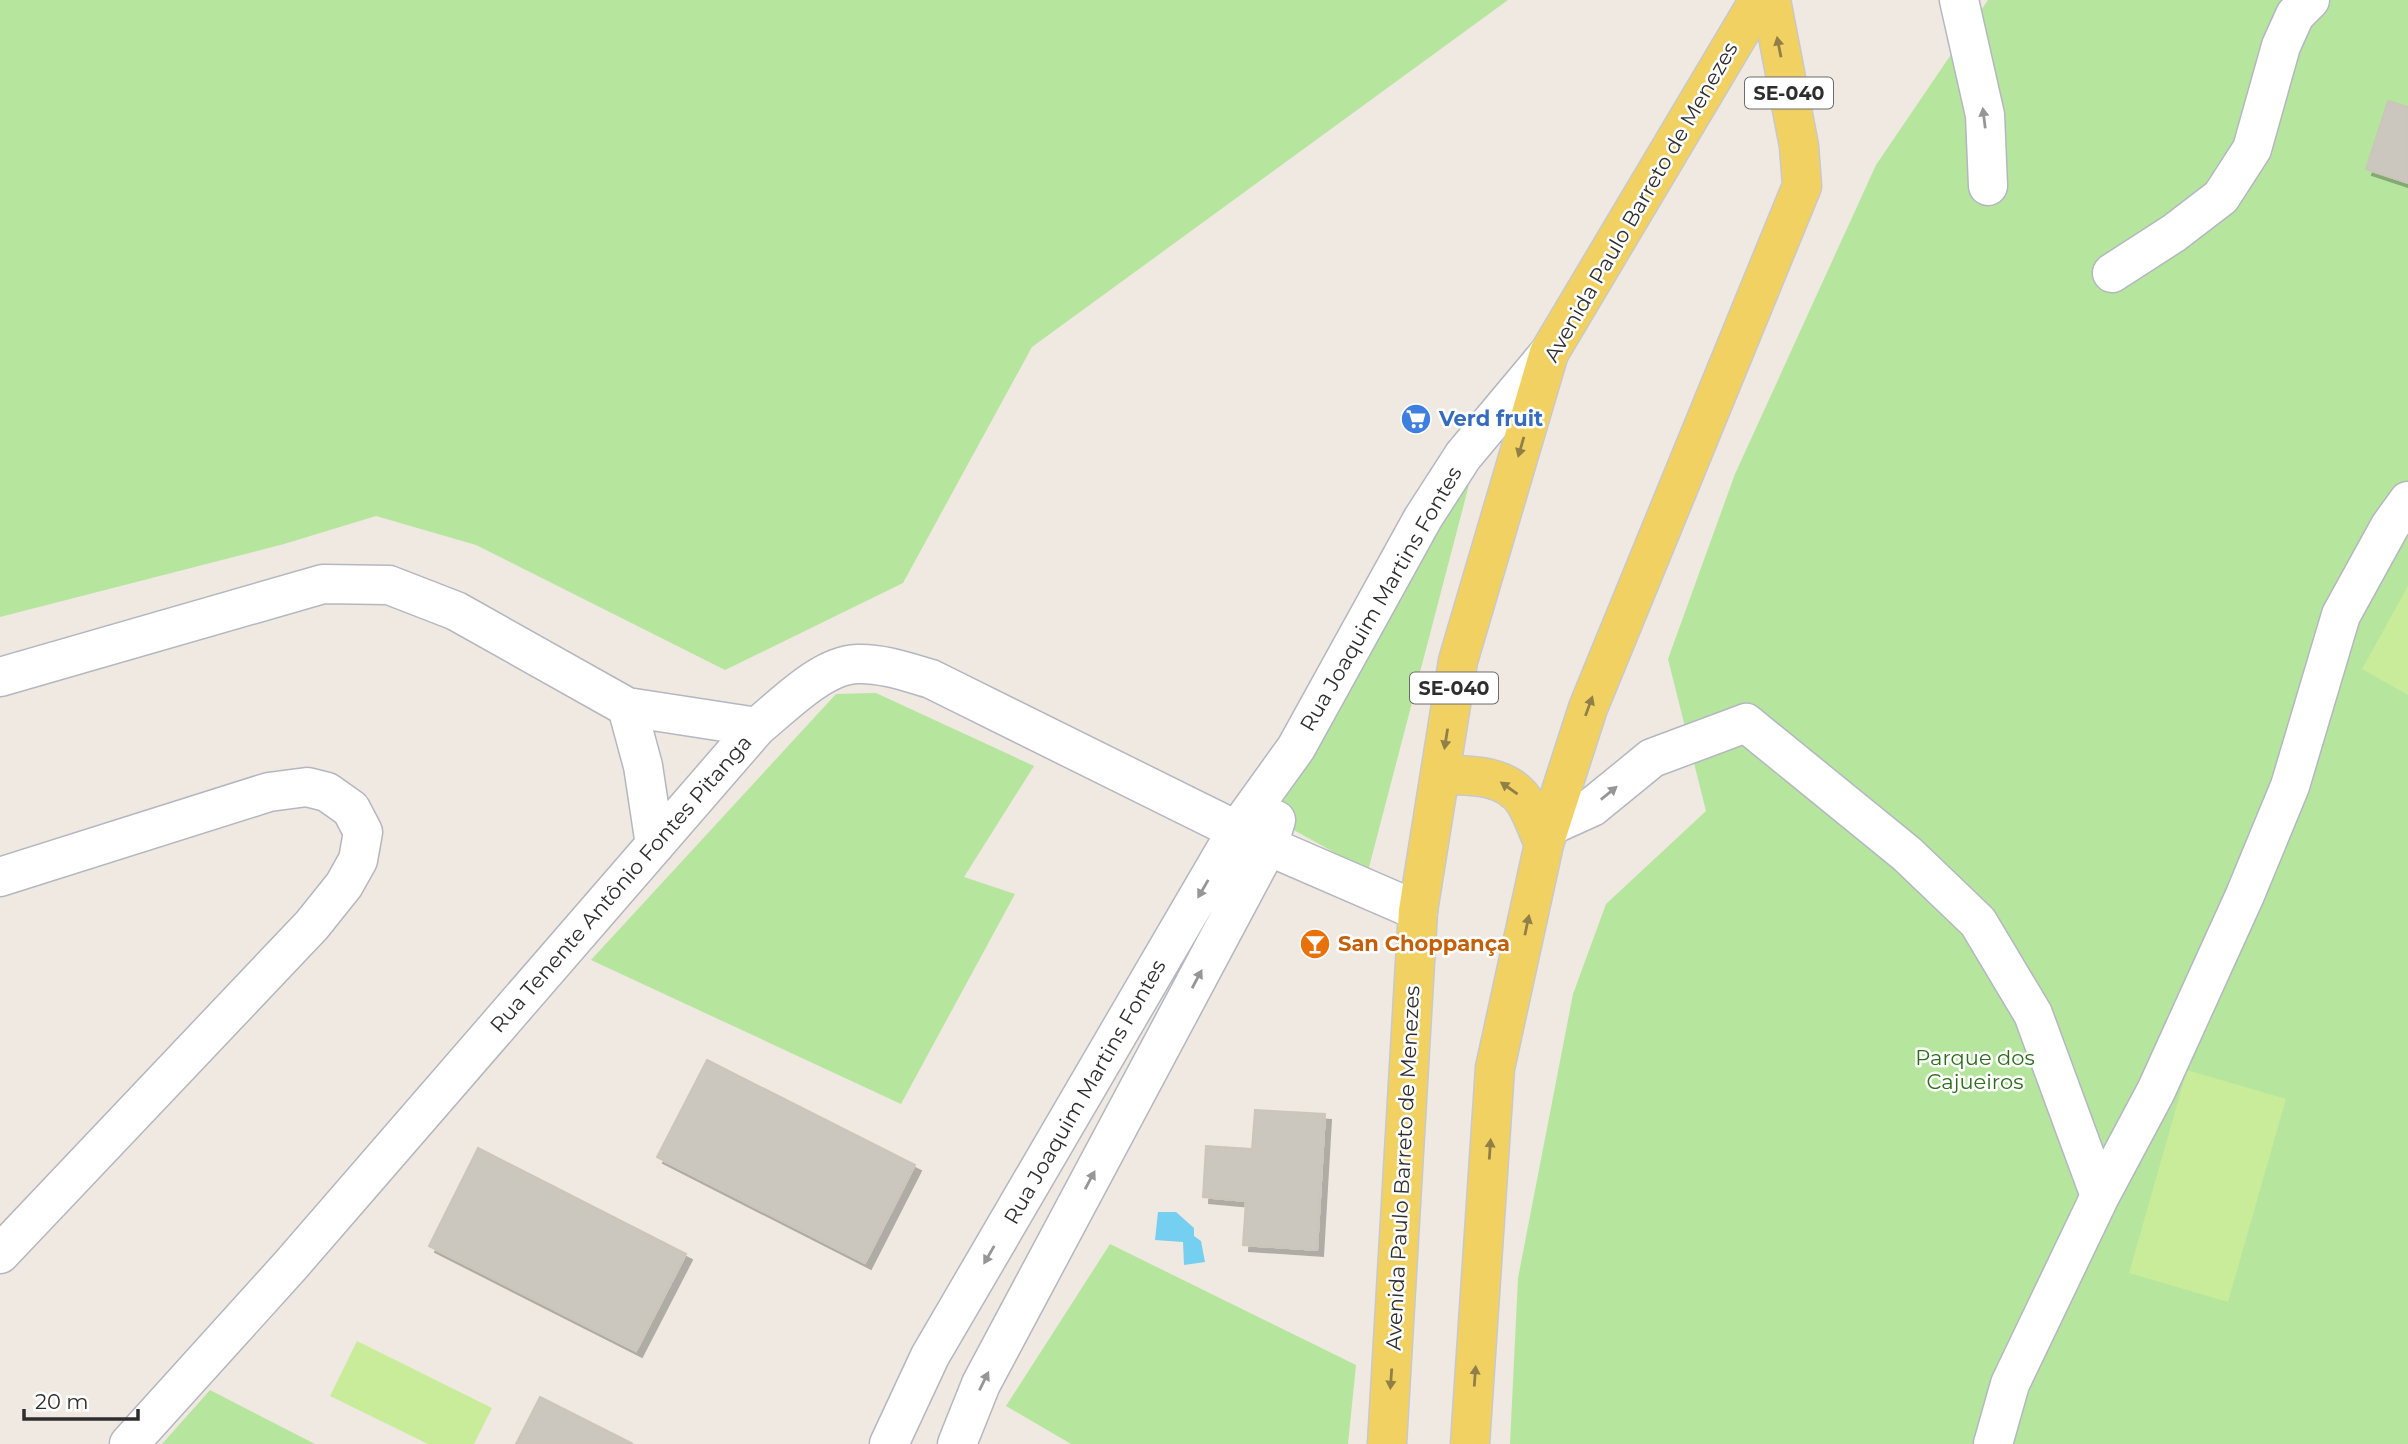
<svg xmlns="http://www.w3.org/2000/svg" width="2408" height="1444" font-family="Montserrat,sans-serif">
<style>
.green{fill:#b6e59e}
.pitch{fill:#c9ec9a}
.water{fill:#75cff0}
.building{fill:#cbc7bf;stroke:#cbc5ba;stroke-width:2;filter:url(#shadow)}
.lines{fill:none;stroke-linecap:round;stroke-linejoin:round}
.minor-casing{stroke:#b4b7c1;stroke-width:41}
.major-casing{stroke:#c9c9c9;stroke-width:41}
.minor{stroke:#fff;stroke-width:38}
.major{stroke:#f2d163;stroke-width:38}
.oneway{fill:#908048}
.oneway2{fill:#969696}
.labels{text-anchor:middle;stroke-width:5;stroke-linejoin:round;paint-order:stroke}
.shield{fill:#fff;stroke:#6d6d6d;stroke-width:2}
.shield-label{font-size:19px;font-weight:bold;fill:#2e2e2e}
.street-label{font-size:21px;fill:#2e2e2e;stroke:#fff}
.shop-label{font-size:21px;font-weight:bold;fill:#366cbe;stroke:#fff;text-anchor:start}
.food-label{font-size:21px;font-weight:bold;fill:#c56008;stroke:#fff;text-anchor:start}
.park-label{font-size:21px;fill:#2c6e1b;stroke:#fff}
</style>
<defs>
<filter id="shadow"><feDropShadow dx="6" dy="6" stdDeviation="0" flood-color="#0004"/></filter>
</defs>
<rect width="100%" height="100%" fill="#efe9e1"/>
<path class="green" d="M0,0H1508L1032,347L903,583L725,670L476,545L376,516L284,544L0,617Z
M1988,0H2408V1444H1510L1518,1278L1573,994L1606,904L1706,811L1668,659L1735,474L1876,165Z
M1476,458L1368,871L1270,817Z
M876,693L1034,766L964,877L1015,894L901,1104L591,960L836,694Z
M1110,1244L1356,1365L1348,1444H1071L1006,1406Z
M210,1390L315,1444H162Z"/>
<path class="pitch" d="M2408,586V695L2362,669Z
M2187,1070L2286,1099L2228,1302L2129,1273Z
M357,1341L492,1408L474,1444H428L330,1396Z"/>
<path class="water" d="M1158,1212H1176L1194,1228V1236L1201,1241L1205,1262L1184,1265L1183,1242L1155,1240Z"/>
<path class="building" d="M2388,101L2408,107V183L2366,169Z
M707,1060L915,1165L865,1263L657,1157Z
M1255,1110L1325,1114L1317,1250L1243,1245L1246,1201L1203,1197L1206,1146L1252,1149Z
M478,1148L686,1254L636,1351L429,1246Z
M540,1397L633,1444H516Z"/>
<g class="lines">
<g class="minor-casing">
<path id="minor" d="M1959,0L1985,115L1988,186
M2112,273L2174,233L2221,197L2252,149L2281,46L2295,15L2310,0
M0,677L323,584L389,585L456,611L627,707L757,727
M627,707L643,766L655,845
M1550,826L1592,807L1652,758L1746,723L1907,854L1978,922L2033,1014L2100,1196
M0,877L269,792L307,787L327,792L351,809L363,832L358,860L344,885L312,925L0,1254
M129,1444L290,1266L757,727C783,706 822,665 857,664C882,663 907,672 931,679L1268,846L1418,911
M889,1444L930,1356L1237,830L1296,748L1423,518L1463,456L1549,353
M957,1444L981,1384L1268,846L1276,820
M1993,1444L2010,1384L2100,1196L2156,1091L2245,895L2290,786L2341,615L2390,526L2408,501"/>
</g>
<g class="major-casing">
<path id="major" d="M1441,775C1470,775 1509,774 1526,804C1533,816 1538,831 1544,844
M1387,1444L1418,911L1458,661L1549,353L1759,0
M1470,1444L1495,1068L1544,844L1588,708L1802,186L1799,146L1771,0"/>
</g>
<use href="#minor" class="minor"/>
<use href="#major" class="major"/>
</g>
<defs><path id="oneway-solid" d="M-6-.8H1V-3.2L6.5 0L1 3.2V.8H-6Z" transform="scale(1.75)"/></defs>
<g class="oneway">
<use href="#oneway-solid" transform="translate(1779 47) rotate(-101)"/>
<use href="#oneway-solid" transform="translate(1521 447) rotate(106)"/>
<use href="#oneway-solid" transform="translate(1589 706) rotate(-70)"/>
<use href="#oneway-solid" transform="translate(1446 739) rotate(99)"/>
<use href="#oneway-solid" transform="translate(1509 788) rotate(-145)"/>
<use href="#oneway-solid" transform="translate(1527 925) rotate(-78)"/>
<use href="#oneway-solid" transform="translate(1490 1149) rotate(-86)"/>
<use href="#oneway-solid" transform="translate(1475 1376) rotate(-86)"/>
<use href="#oneway-solid" transform="translate(1391 1379) rotate(94)"/>
</g>
<g class="oneway2">
<use href="#oneway-solid" transform="translate(1984 118) rotate(-97)"/>
<use href="#oneway-solid" transform="translate(1609 793) rotate(-39)"/>
<use href="#oneway-solid" transform="translate(1203 889) rotate(120)"/>
<use href="#oneway-solid" transform="translate(1197 979) rotate(-62)"/>
<use href="#oneway-solid" transform="translate(1090 1180) rotate(-62)"/>
<use href="#oneway-solid" transform="translate(989 1255) rotate(120)"/>
<use href="#oneway-solid" transform="translate(984 1381) rotate(-64)"/>
</g>
<defs>
<g id="supermarket-disc" transform="scale(1.575)"><circle r="9.5" fill="#3f7fe0" stroke="#fff"/><path d="M-6-5.5h2.5l.6 2H6L4.5 2H-2.5L-4.4-4H-6ZM-1.5 3.2a1.3 1.3 0 1 0 .1 0ZM3 3.2a1.3 1.3 0 1 0 .1 0Z" fill="#fff"/></g>
<g id="bar-disc" transform="scale(1.575)"><circle r="9.5" fill="#e8710a" stroke="#fff"/><path d="M-6-5H6L.8 .8V4.5H3.5V6h-7V4.5H-.8V.8Z" fill="#fff"/></g>
</defs>
<g fill-rule="evenodd">
<use href="#supermarket-disc" x="1416" y="419"/>
<use href="#bar-disc" x="1315" y="944"/>
</g>
<g class="labels">
<g class="shield">
<rect x="1745" y="77.5" width="88" height="31" rx="5"/>
<rect x="1410" y="672.5" width="88" height="31" rx="5"/>
</g>
<g class="shield-label">
<text x="1789" y="100">SE-040</text>
<text x="1454" y="695">SE-040</text>
</g>
<g class="street-label">
<text transform="translate(1641 202) rotate(-60)" y="7">Avenida Paulo Barreto de Menezes</text>
<text transform="translate(1381 599) rotate(-60)" y="7">Rua Joaquim Martins Fontes</text>
<text transform="translate(621 884) rotate(-49)" y="7">Rua Tenente Antônio Fontes Pitanga</text>
<text transform="translate(1085 1092) rotate(-60)" y="7">Rua Joaquim Martins Fontes</text>
<text transform="translate(1403 1168) rotate(-87)" y="7">Avenida Paulo Barreto de Menezes</text>
</g>
<g class="shop-label">
<text x="1439" y="426">Verd fruit</text>
</g>
<g class="food-label">
<text x="1338" y="951">San Choppança</text>
</g>
<g class="park-label">
<text x="1975" y="1065">Parque dos<tspan x="1975" dy="24">Cajueiros</tspan></text>
</g>
</g>
<path d="M24 1409v10h114v-10" fill="none" stroke="#2e2e2e" stroke-width="3.5"/>
<text x="35" y="1409" font-size="21" fill="#2e2e2e" stroke="#ffffff" stroke-width="5" paint-order="stroke">20 m</text>
</svg>
